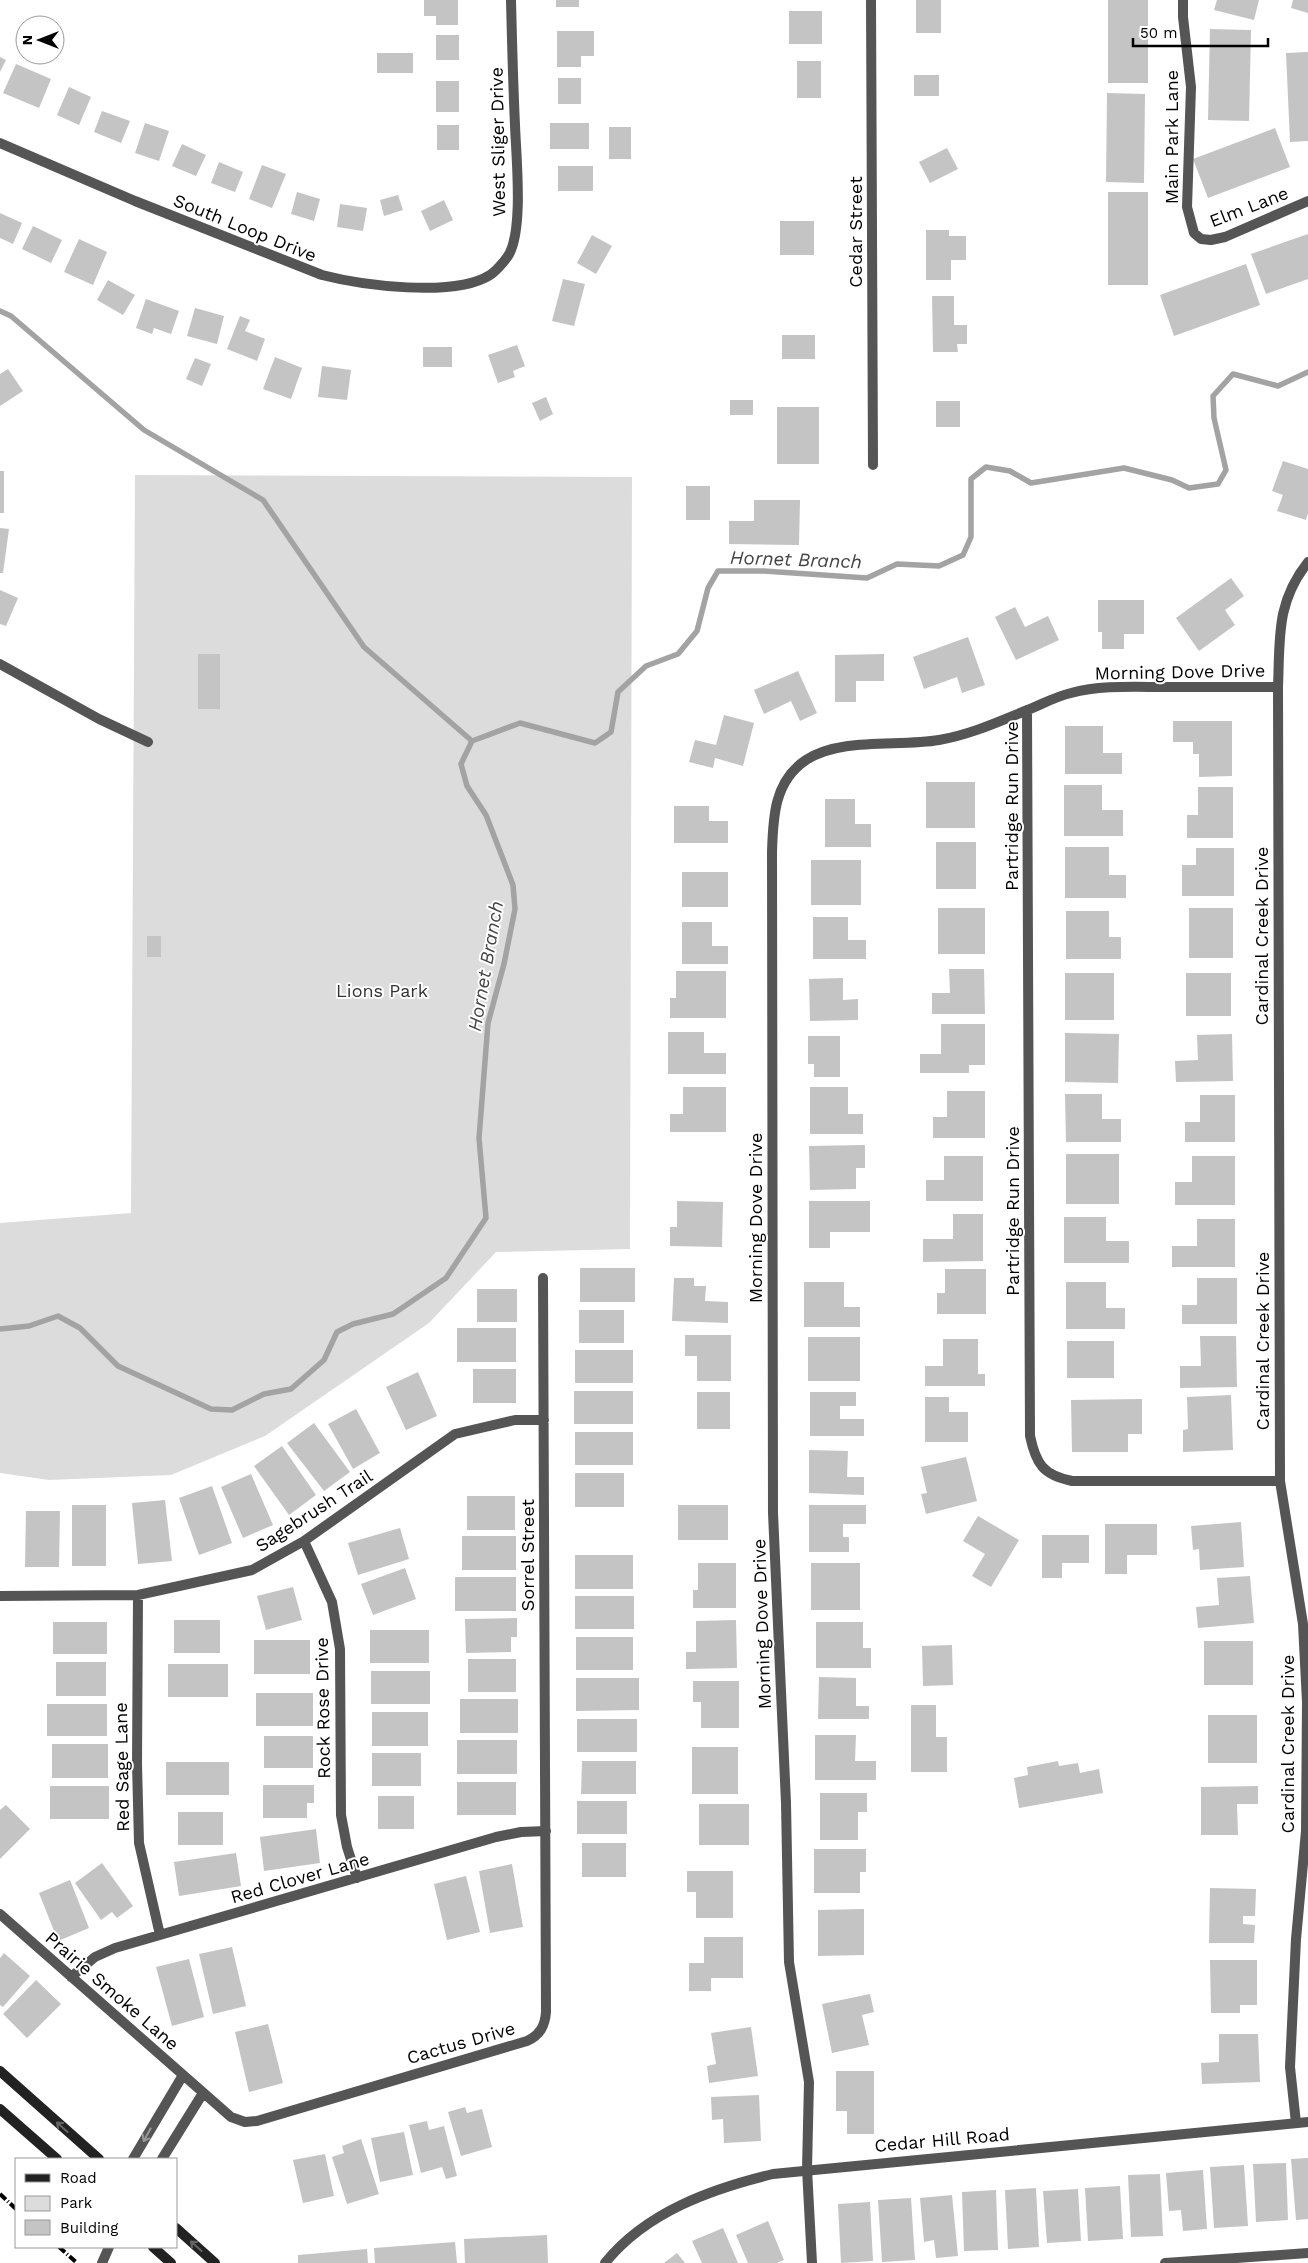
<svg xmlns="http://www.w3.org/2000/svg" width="1308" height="2263" font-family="'Work Sans',sans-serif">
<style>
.green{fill:#dcdcdc}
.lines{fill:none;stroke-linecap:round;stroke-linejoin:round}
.stream{stroke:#a3a3a3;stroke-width:5.5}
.building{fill:#c4c4c4}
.minor{stroke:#555;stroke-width:10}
.tertiary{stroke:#555;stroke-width:10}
.secondary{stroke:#222;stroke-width:10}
.rail{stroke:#000;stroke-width:4;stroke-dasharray:8 2.5 1 2.5;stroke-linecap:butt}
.oneway{stroke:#646464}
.oneway2{stroke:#999}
.labels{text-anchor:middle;stroke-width:4;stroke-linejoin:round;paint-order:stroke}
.street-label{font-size:18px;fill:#000;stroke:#fff}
.park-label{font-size:18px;fill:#333;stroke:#fff}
.water-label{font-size:19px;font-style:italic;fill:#444;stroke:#fff}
</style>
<rect width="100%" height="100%" fill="#fff"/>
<path class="green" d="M135,475L632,477L630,1249L496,1252L429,1323L265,1436L171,1475L49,1480L0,1473V1223L131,1213Z"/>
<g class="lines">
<path class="stream" d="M0,311L11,316L144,430L263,500L364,647L472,741
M0,1329L29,1326L58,1316L80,1328L118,1366L211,1409L232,1410L264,1394L291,1389L324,1360L337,1332L353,1324L393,1314L446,1278L486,1218L479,1138L488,1023L504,964L515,909L513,885L486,815L467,786L461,764L472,741L520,723L595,743L611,732L618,692L646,666L678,654L697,631L708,588L718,571H764L867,578L897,564L939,566L963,555L971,537V479L986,467L1010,471L1031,483L1124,468L1172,480L1189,488L1218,484L1226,470L1214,418L1213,396L1233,374L1278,386L1308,372"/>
</g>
<path class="building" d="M424,0H458V25H436V16H424Z
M556,0H579V7H556Z
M916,0H941V33H916Z
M1108,0H1148V83H1108Z
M1217,0H1259L1254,20L1214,10Z
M1293,0H1308V13L1291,8Z
M789,11H822V44H789Z
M1210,29L1251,30L1249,121L1208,120Z
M557,31H594V56H581V67H557Z
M436,35H459V60H436Z
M1308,52V141L1290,142L1286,53Z
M377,53H413V73H377Z
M0,57L6,60L0,72Z
M797,61H821V98H797Z
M16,64L51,79L39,108L3,93Z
M914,75H939V96H914Z
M558,78H581V104H558Z
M436,81H459V112H436Z
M69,87L91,97L79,125L57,115Z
M1107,93L1145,94L1144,183L1106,182Z
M102,111L130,121L121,143L94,132Z
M145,123L169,131L159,161L135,153Z
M550,123H589V149H550Z
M437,125H459V150H437Z
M609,127H631V159H609Z
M1275,128L1290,167L1208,198L1193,159Z
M182,144L206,155L196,176L172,166Z
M947,148L958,169L930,183L919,162Z
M219,162L243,172L235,192L211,183Z
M262,165L286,174L272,208L249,199Z
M558,166H593V191H558Z
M297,192L320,199L314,221L291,214Z
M1108,192H1148V285H1108Z
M398,195L403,210L384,216L380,200Z
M444,200L453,220L430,231L421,211Z
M340,204L367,208L363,231L337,227Z
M0,213L22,223L13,244L0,238Z
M780,221H814V255H780Z
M33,226L62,240L51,263L22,249Z
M926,230H949V236H966V260H951V280H926Z
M1308,234V279L1266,294L1251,254Z
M592,235L612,246L596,274L577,263Z
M79,239L107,252L93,285L64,272Z
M1246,264L1260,305L1174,336L1160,295Z
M563,279L585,284L574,326L552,321Z
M108,280L135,295L123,315L97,300Z
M932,296H954V325H967V344H957L958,352H933Z
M146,299L179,311L171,334L154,328L152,334L136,328Z
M195,308L224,316L217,344L187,336Z
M240,316L250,320L245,331L265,339L257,361L227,349Z
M782,335H815V359H782Z
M517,345L525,366L513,371L515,377L498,383L488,355Z
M423,347H452V367H423Z
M275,357L302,368L291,399L263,389Z
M195,358L211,364L202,386L186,379Z
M322,366L351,370L347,400L318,397Z
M8,369L23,391L0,406V374Z
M546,397L553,414L540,421L532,403Z
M730,400H753V415H730Z
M936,401H960V427H936Z
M777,407H819V464H777Z
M1283,461L1308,469V513L1306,520L1277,511L1283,495L1272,491Z
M0,471H4V513H0Z
M686,486H710V520H686Z
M754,500H800L799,545L729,544V521H754Z
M0,528L9,529L3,573H0Z
M1231,578L1244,596L1225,610L1235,625L1199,651L1176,618Z
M0,590L18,598L6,626L0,624Z
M1098,600H1144V634H1124V649H1102V632H1098Z
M1015,607L1025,627L1048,616L1059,640L1016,660L995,617Z
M968,637L985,685L962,693L957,677L924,689L913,657Z
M198,654H220V709H198Z
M884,654V681H856V702H835V655Z
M798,671L817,713L800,721L791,701L764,714L754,690Z
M724,715L754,723L743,766L715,758L713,768L689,762L695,740L716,745Z
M1173,721H1232V776L1199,777V754H1193V742H1173Z
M1065,726H1103V753H1122V774H1065Z
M926,782H975V828H926Z
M1064,785H1102V810H1123V836H1064Z
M1198,787H1233V838H1187V815H1198Z
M825,799H855V824H871V847H825Z
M674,806H709V821H728V843H674Z
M936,842H976V889H936Z
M1065,847H1109V875H1126V898H1065Z
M1196,848H1234V896H1182V865H1196Z
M811,860H861V905H811Z
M682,872H728V907H682Z
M938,908H985V954H938Z
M1189,908H1233V958H1189Z
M1066,911H1109V937H1121V959H1066Z
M813,917H848V940H866V959H813Z
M682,922H712V946H728V964H682Z
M147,936H161V957H147Z
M949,969H984L985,1014H932V993H950Z
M676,971H726V1018H670V998H676Z
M1065,973H1114V1020H1065Z
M1186,973H1231V1016H1186Z
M843,978V1000L858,999V1020L810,1021L809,979Z
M941,1024H985V1065H969V1073H920V1054H941Z
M668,1032H704V1053H726V1074H668Z
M1065,1033L1119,1034L1118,1083L1065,1082Z
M1232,1034L1233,1081L1176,1082L1175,1061L1198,1060L1197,1035Z
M808,1036H840V1077H814V1064H808Z
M683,1087H726V1132H670V1114H683Z
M810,1087H848V1114H863V1134H810Z
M947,1091H985V1138H933V1117H947Z
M1065,1094H1102V1119H1121V1142H1066Z
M1200,1095H1235V1142H1185V1122H1200Z
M865,1145V1168H856V1189L810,1190L809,1146Z
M1066,1154H1119V1204H1066Z
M944,1156H983V1201H926V1180H944Z
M1192,1156H1235V1205H1175V1182H1192Z
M677,1201L723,1202L722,1247L670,1246V1227H677Z
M809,1201H870V1232H830V1248H809Z
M953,1214H983V1261L923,1262V1239H953Z
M1064,1217H1106V1241H1129V1263H1064Z
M1197,1219H1235V1267H1172V1246H1197Z
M580,1268H635V1302H580Z
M945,1269H986V1314H937V1293H945Z
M674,1278H694V1286H706L705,1301L728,1302V1323L672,1321Z
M1197,1278H1237V1324H1182V1305H1197Z
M804,1282H844V1307H860V1327H804Z
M1066,1282H1106V1308H1125V1329H1066Z
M477,1289H517V1322H477Z
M579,1310H624V1343H579Z
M457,1328H516V1362H457Z
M685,1335H731V1381H697V1356H685Z
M1200,1336H1236L1237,1387L1180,1388V1366H1201Z
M808,1337H860V1381H808Z
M943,1339H978V1374H985V1386H925V1366H943Z
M1067,1341H1114V1378H1067Z
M575,1350H633V1383H575Z
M473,1369H516V1403H473Z
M418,1372L437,1416L406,1430L386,1387Z
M574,1391H633V1424H574Z
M697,1392H730V1429H697Z
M810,1392H856V1406H840V1419H864V1436H810Z
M1231,1395L1233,1450L1183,1452V1430L1188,1429L1187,1397Z
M925,1397H949V1412H968V1442H925Z
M1142,1399V1434H1128V1452H1072L1071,1400Z
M356,1409L380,1453L353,1469L328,1424Z
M314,1423L350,1472L324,1491L287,1443Z
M575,1432H633V1465H575Z
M282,1446L316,1495L289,1515L254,1466Z
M809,1450L848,1451L847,1477H864V1495L809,1493Z
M966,1457L977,1501L926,1514L921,1494L927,1493L921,1467Z
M575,1473H624V1507H575Z
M251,1474L273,1525L243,1538L221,1487Z
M212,1486L232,1543L199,1555L179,1498Z
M467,1496H515V1530H467Z
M165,1500L172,1561L138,1564L132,1503Z
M72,1505H106V1566H72Z
M678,1505H728V1540H678Z
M809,1505H866V1524H843V1537H849V1552H809Z
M26,1511H60L59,1567H25Z
M978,1516L1019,1540L991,1587L972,1576L985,1554L963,1541Z
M1241,1522L1244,1567L1200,1570L1199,1549L1193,1550L1191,1526Z
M1105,1524H1157V1555H1127V1574H1105Z
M400,1528L409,1559L358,1575L348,1543Z
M1042,1535H1089V1563H1062V1578H1042Z
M462,1536H516V1570H462Z
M575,1555H633V1589H575Z
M698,1563H736V1608H693V1590H698Z
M811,1563H860V1610H811Z
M405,1568L416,1599L373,1615L361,1584Z
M1250,1576L1254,1623L1198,1628L1196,1607L1219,1605L1217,1578Z
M455,1577H516V1611H455Z
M293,1587L302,1620L266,1630L257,1596Z
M575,1596H634V1629H575Z
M517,1618V1637H511V1652L466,1653L465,1619Z
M174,1620H220V1653H174Z
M736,1620L737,1668L686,1669V1652H696V1621Z
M53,1622H107V1654H53Z
M816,1622H863V1648H871V1668H816Z
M370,1630H429V1663H370Z
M576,1637H633V1670H576Z
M254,1640H310V1674H254Z
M1204,1641H1253V1685H1204Z
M952,1645L953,1685L923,1686L922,1646Z
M468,1659H516V1692H468Z
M56,1662H106V1696H56Z
M168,1664H228V1697H168Z
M371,1671H430V1704H371Z
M819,1677L856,1678V1706H869V1719H818Z
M576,1678H639V1710L576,1711Z
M693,1681H739V1728H701V1702H693Z
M256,1693H313V1726H256Z
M460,1699H518V1733H460Z
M47,1704H107V1736H47Z
M911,1705H936V1737H947V1772H911Z
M372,1712H428V1746H372Z
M1208,1715H1257V1763H1208Z
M577,1719H637V1752H577Z
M815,1735H856L855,1761H876V1780H815Z
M264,1736H313V1768H264Z
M457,1740H517V1774H457Z
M52,1744H108V1778H52Z
M692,1747H738V1794H692Z
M372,1753H421V1786H372Z
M582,1761H636V1794H581Z
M1058,1761L1059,1766L1078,1763L1080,1773L1099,1769L1103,1793L1019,1808L1014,1778L1028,1775L1027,1767Z
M166,1762H229V1795H166Z
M457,1782H516V1815H457Z
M263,1785H314V1803H307V1818H263Z
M50,1786H109V1819H50Z
M1258,1786V1804H1237L1238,1835H1201V1787Z
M820,1793H867V1812H858V1840H820Z
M378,1796H414V1829H378Z
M577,1801H627V1834H577Z
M699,1804H749V1845H699Z
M6,1805L30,1829L0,1859V1810Z
M178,1812H223V1845H178Z
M316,1829L320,1863L264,1871L260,1837Z
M582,1843H626V1877H582Z
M814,1849H866V1872H860V1893H814Z
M236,1853L241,1886L179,1896L174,1862Z
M102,1863L133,1906L117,1918L112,1912L101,1920L75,1883Z
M512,1864L523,1927L490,1933L479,1871Z
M687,1871H733V1918H696V1892H687Z
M466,1876L480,1932L447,1940L434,1884Z
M70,1880L89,1928L58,1941L39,1893Z
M1210,1888L1256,1889L1255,1916H1243V1924L1255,1925L1254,1943H1209Z
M864,1909V1955L818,1956V1910Z
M704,1937H743V1978H711V1991H689V1963H704Z
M232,1947L246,2006L213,2014L199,1954Z
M4,1953L30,1976L3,2007L0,2005V1958Z
M189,1959L204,2017L172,2026L156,1967Z
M1210,1960H1257V2005H1240V2013H1211Z
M36,1980L61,2004L27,2038L3,2014Z
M870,1994L874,2012L862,2015L869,2045L832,2053L822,2004Z
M268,2024L283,2083L249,2092L235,2032Z
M751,2027L758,2076L709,2083L707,2066L716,2064L711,2033Z
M1219,2034H1258L1260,2082L1202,2084L1201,2063L1219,2062Z
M836,2071H874V2134H847V2111H836Z
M759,2095L761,2141L724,2143L723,2119L712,2120L711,2097Z
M465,2107L467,2113L482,2109L492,2147L461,2156L448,2112Z
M427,2121L429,2130L444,2126L457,2176L446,2179L442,2167L421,2173L409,2125Z
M404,2132L413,2175L380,2182L371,2138Z
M361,2139L379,2194L347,2204L332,2157L344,2153L342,2146Z
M325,2154L334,2196L303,2203L293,2160Z
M1308,2158V2219L1296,2220L1291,2159Z
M1286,2163L1288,2220L1256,2222L1253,2164Z
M1244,2165L1248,2226L1214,2228L1210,2167Z
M1203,2170L1207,2229L1183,2231L1181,2210L1169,2211L1166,2173Z
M1160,2174L1163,2236L1131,2237L1128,2175Z
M1120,2186L1123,2239L1088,2241L1085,2188Z
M1036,2188L1039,2247L1008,2249L1005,2190Z
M1078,2189L1081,2241L1047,2243L1043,2191Z
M996,2190L998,2250L964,2251L962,2192Z
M952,2195L958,2256L936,2258L934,2240L924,2242L920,2198Z
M911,2198L915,2260L882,2262L878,2200Z
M870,2202L873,2261L841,2263L838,2204Z
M768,2221L784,2260L777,2263H748L736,2235Z
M723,2228L738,2263H702L692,2241Z
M547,2235L548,2263H465L464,2239Z
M455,2242L457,2263H375L374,2248Z
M367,2249L368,2263H298V2255Z
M677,2253L685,2263H664Z"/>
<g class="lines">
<path class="minor" d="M871,0L873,465
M1183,0V17L1191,87L1187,207L1194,233L1201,239L1211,240L1225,237L1308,201
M0,143L135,201L322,275C361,285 454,298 490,275C495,272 504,262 508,256C524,231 516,156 515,125C513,83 512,42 511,0
M0,664L99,719L148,742
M1027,710L1030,1436C1036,1464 1043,1475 1072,1481H1280
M304,1541L332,1602L340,1649L341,1815L347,1847L357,1878
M138,1595L137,1764L139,1843L160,1935
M0,1596L138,1595L252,1570L304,1541L455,1434L515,1420H544
M0,1914L231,2117L245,2122L257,2121L527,2041C540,2035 545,2026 546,2012L543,1278
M71,1977L95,1957L115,1948L496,1837L521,1832L546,1831
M1296,2123L1290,2067L1296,1939L1306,1831L1307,1702L1303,1624L1280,1481L1278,687C1280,638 1276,602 1308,562
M133,2159L183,2075
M162,2159L203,2093
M812,2263L807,2169L809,2082L789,1962L786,1803L773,1513L772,852C773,818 774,781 806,760C841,737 898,747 939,740C969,735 998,722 1025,711C1041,705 1054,697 1071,693C1101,685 1133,687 1165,687C1203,687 1241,687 1278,687
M1165,2263L1308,2253"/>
<path class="tertiary" d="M102,2263L109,2247
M605,2263C646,2212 711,2189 773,2174L1308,2122"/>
<path class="secondary" d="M0,2071L99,2159
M0,2109L57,2159
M176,2228L215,2263
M153,2247L171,2263"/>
<path class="rail" d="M0,2194L16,2209
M59,2247L77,2263"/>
</g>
<defs><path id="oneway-shaft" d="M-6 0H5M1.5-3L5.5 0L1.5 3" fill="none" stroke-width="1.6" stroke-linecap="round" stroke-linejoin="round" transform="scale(1.25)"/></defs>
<g class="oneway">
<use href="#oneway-shaft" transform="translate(62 2127) rotate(-138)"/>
<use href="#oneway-shaft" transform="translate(196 2246) rotate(-138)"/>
</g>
<use class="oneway2" href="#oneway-shaft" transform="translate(147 2135) rotate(119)"/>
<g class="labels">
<g class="street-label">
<text transform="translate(1172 137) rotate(-90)" y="6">Main Park Lane</text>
<text transform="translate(498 142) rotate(-91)" y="6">West Sliger Drive</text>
<text transform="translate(1249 207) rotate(-21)" y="6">Elm Lane</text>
<text transform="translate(245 228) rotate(22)" y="6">South Loop Drive</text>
<text transform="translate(856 232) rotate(-90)" y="6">Cedar Street</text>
<text transform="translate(1180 672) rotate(-1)" y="6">Morning Dove Drive</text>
<text transform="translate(1012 806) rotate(-90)" y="6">Partridge Run Drive</text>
<text transform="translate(1262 936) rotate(-90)" y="6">Cardinal Creek Drive</text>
<text transform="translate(1013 1211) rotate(-90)" y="6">Partridge Run Drive</text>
<text transform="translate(756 1218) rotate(-90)" y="6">Morning Dove Drive</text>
<text transform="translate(1263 1341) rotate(-90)" y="6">Cardinal Creek Drive</text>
<text transform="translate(314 1511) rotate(-33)" y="6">Sagebrush Trail</text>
<text transform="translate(528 1555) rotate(-90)" y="6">Sorrel Street</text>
<text transform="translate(762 1624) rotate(-92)" y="6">Morning Dove Drive</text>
<text transform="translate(323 1708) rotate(-91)" y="6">Rock Rose Drive</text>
<text transform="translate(1288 1744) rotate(-90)" y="6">Cardinal Creek Drive</text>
<text transform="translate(122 1767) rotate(-91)" y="6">Red Sage Lane</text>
<text transform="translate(300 1878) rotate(-16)" y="6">Red Clover Lane</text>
<text transform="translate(112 1991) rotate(41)" y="6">Prairie Smoke Lane</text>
<text transform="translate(461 2043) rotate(-16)" y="6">Cactus Drive</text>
<text transform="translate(942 2140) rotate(-5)" y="6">Cedar Hill Road</text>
</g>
<g class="park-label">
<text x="382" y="997">Lions Park</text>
</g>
<g class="water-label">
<text transform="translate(796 559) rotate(2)" y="7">Hornet Branch</text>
<text transform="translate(485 966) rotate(-80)" y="7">Hornet Branch</text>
</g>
</g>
<rect x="15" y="2158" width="162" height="90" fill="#ffffff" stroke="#999999"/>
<rect x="25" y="2174" width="25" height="8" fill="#222222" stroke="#999999"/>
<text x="60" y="2183" font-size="15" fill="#000000">Road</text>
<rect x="25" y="2196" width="25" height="15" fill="#dcdcdc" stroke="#999999"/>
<text x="60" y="2208" font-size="15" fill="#000000">Park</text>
<rect x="25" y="2220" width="25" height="15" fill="#c4c4c4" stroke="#999999"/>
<text x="60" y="2233" font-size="15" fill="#000000">Building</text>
<g transform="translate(40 40) rotate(270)"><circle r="24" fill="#ffffff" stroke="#999999"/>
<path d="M0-4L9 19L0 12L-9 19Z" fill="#000000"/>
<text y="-8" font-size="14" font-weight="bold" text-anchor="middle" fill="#000000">N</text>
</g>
<path d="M1133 38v8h135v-8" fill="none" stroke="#000000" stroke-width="2.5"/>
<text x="1140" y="38" font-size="15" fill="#000000" stroke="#ffffff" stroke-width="4" paint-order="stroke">50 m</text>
</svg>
